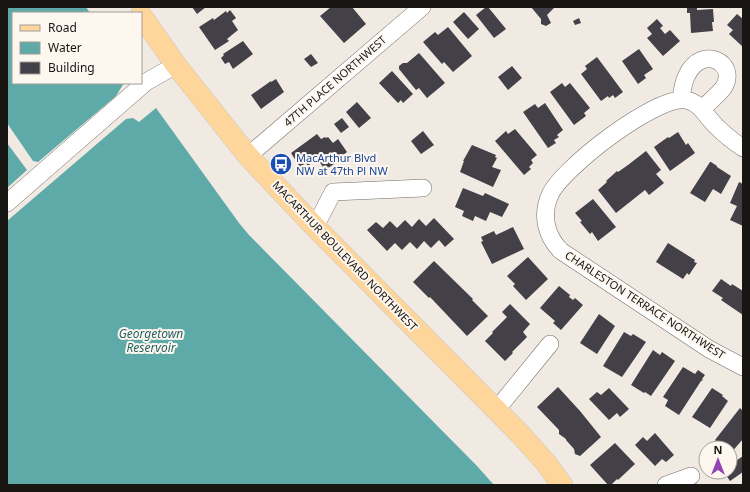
<svg xmlns="http://www.w3.org/2000/svg" width="750" height="492" font-family="'Noto Sans',sans-serif">
<style>
.water{fill:#5eaaa9}
.building{fill:#434047}
.lines{fill:none;stroke-linecap:round;stroke-linejoin:round}
.minor-casing{stroke:#726c66;stroke-width:18}
.major-casing{stroke:#c8c7c6;stroke-width:22}
.minor{stroke:#fff;stroke-width:17}
.major{stroke:#fed69b;stroke-width:21}
.labels{text-anchor:middle;stroke-width:4;stroke-linejoin:round;paint-order:stroke}
.street-label{font-size:11px;fill:#181613;stroke:#fdf7f0}
.transit-label{font-size:11px;fill:#164399;stroke:#fdf7f0;text-anchor:start}
.water-label{font-size:12px;font-style:italic;fill:#236262;stroke:#fdf7f0}
</style>
<rect width="100%" height="100%" fill="#f0eae3"/>
<path class="water" d="M7,7H86L90,13H13V83H124L116,96L38,162L33,161L7,123Z
M156,108L239,223L249,235L477,466L494,485H7V221L126,119L133,118L139,122Z
M7,143L27,170L7,188Z"/>
<path class="building" d="M192,7H206L197,14Z
M331,7H352L366,24L344,43L320,16Z
M486,7H488L506,29L494,38L476,15Z
M531,7H555L547,15L551,23L546,26L541,24V19Z
M687,7H697V10L713,9L714,22H712L713,31L691,33L690,13H687Z
M230,10L236,18L232,21L238,30L227,39L229,41L215,50L199,27L213,18L214,20L226,11L227,13Z
M464,12L479,29L468,39L453,22Z
M737,14L743,19V47L729,34L733,30L727,25Z
M579,18L581,23L575,25L573,21Z
M657,19L663,26L660,28L665,34L670,30L680,41L663,56L647,38L652,34L647,28Z
M448,27L472,56L453,72L444,62L442,64L423,42L435,32L438,35Z
M243,41L253,54L233,69L229,62L225,64L221,58L224,55L223,54Z
M639,49L653,69L644,75L646,78L638,84L622,61Z
M419,53L445,83L427,98L419,88L416,90L399,69V66L403,63H407Z
M311,54L318,63L311,67L304,59Z
M597,57L623,92L615,98L613,95L609,98L608,96L601,101L581,74L587,69L585,66Z
M512,66L522,78L508,90L498,77Z
M392,71L413,94L403,103L401,100L398,103L379,83Z
M276,79L284,92L261,109L251,95L271,81V82Z
M562,83L565,87L570,83L590,108L584,113L586,116L574,125L550,92Z
M357,102L371,118L359,128L346,112Z
M545,103L563,130L557,135L559,137L554,140L556,143L548,148L523,112L535,104L538,108Z
M342,118L349,127L341,133L334,124Z
M515,129L537,155L531,160L533,163L529,167L531,169L524,175L495,141L506,131L508,134Z
M423,131L434,145L421,154L411,141Z
M678,132L686,145L688,143L695,153L670,171L654,147L668,137L669,138Z
M317,134L321,139L325,137L326,138L328,137L333,143L338,139L347,152L342,156L343,158L325,170L317,158L308,166L306,163L300,167L291,153Z
M472,145L496,155L495,157L497,158L492,167L501,170L493,187L460,172L464,161H463Z
M646,151L661,170L656,174L664,183L649,195L645,190L616,213L598,190L607,182L606,181L617,171L618,172L628,165Z
M710,162H711L717,166V167L731,176L721,194L713,189L705,202L690,193Z
M739,182L743,184V226L730,220L737,206L730,203Z
M463,188L483,196L485,193L509,204L502,217L490,212L486,221L475,216L473,221L462,216L464,211L455,207Z
M593,199L616,227L598,241L592,232L590,234L580,222L582,221L575,213Z
M434,218L454,239L445,247L439,240L431,248L424,241L417,249L410,242L402,250L395,243L387,251L367,230L376,222L383,228L390,221L397,228L405,220L412,227L419,219L426,226Z
M513,227L524,249L492,264L481,242L483,241L481,237L494,231L496,235Z
M668,243L695,260L694,262L697,263L689,275L687,273L683,279L656,262Z
M528,257L548,279L526,300L513,286L515,284L507,276Z
M434,261L473,299L472,300L488,316L467,336L430,297L429,298L413,282Z
M721,279L731,286L732,284L743,291V315L721,300L723,298L712,291Z
M559,286L570,295L569,297L573,300L575,298L583,305L561,330L553,323L555,321L540,308Z
M510,304L530,324L523,332L527,337L512,352L513,353L505,361L485,341L493,333L492,332L507,317L502,312Z
M599,314L615,326L597,354L580,343Z
M624,332L631,336L633,334L646,342L622,377L603,366Z
M653,350L660,355L662,352L675,361L651,396L645,392L644,393L631,385Z
M683,367L695,374L698,370L705,375L702,379L703,380L701,381L679,415L665,406L668,400L663,397Z
M558,387L580,411L601,437L580,456L575,454L574,449L566,440V439L559,434V430L537,407Z
M609,388L629,409L620,417L617,413L609,420L589,399L597,392L601,395Z
M712,388L723,395L722,396L728,401L710,428L692,417Z
M740,408L743,411V439L730,454V448H723L715,440Z
M655,433L674,455L666,462L662,459L655,466L635,445L643,437L647,441Z
M615,443L635,464L618,480L617,479L611,485H608L590,465Z
M743,456V472L730,481L724,472H730V465Z"/>
<g class="lines">
<g class="minor-casing">
<path id="minor" d="M681,99C682,92 683,82 687,75C702,44 738,63 724,87C719,94 708,103 702,109
M743,148C734,142 725,135 717,127C707,118 700,102 686,100C656,95 561,169 550,195C541,215 546,236 561,251L709,349L743,367
M248,156L422,7
M7,203L146,82L176,65
M315,227L333,192L423,188
M497,409L550,344
M666,485L691,476"/>
</g>
<g class="major-casing">
<path id="major" d="M141,15L176,65L248,156L315,227L521,435L546,463L562,485"/>
</g>
<use href="#minor" class="minor"/>
<use href="#major" class="major"/>
</g>
<defs>
<g id="bus-disc" transform="scale(1.15)"><circle r="9.5" fill="#1a4fb4" stroke="#fdf7f0"/><path d="M-5-6H5V4H4V6H2V4H-2V6H-4V4H-5ZM-3.5-4V0h7V-4ZM-3.5 1.2v1.5H-2V1.2ZM2 1.2v1.5H3.5V1.2Z" fill="#fff"/></g>
</defs>
<g fill-rule="evenodd">
<use href="#bus-disc" x="281" y="164"/>
</g>
<g class="labels">
<g class="street-label">
<text transform="translate(335 81) rotate(-41)" y="4">47TH PLACE NORTHWEST</text>
<text transform="translate(345 256) rotate(46)" y="4">MACARTHUR BOULEVARD NORTHWEST</text>
<text transform="translate(645 305) rotate(33)" y="4">CHARLESTON TERRACE NORTHWEST</text>
</g>
<g class="transit-label">
<text x="296" y="162">MacArthur Blvd<tspan x="296" dy="13">NW at 47th Pl NW</tspan></text>
</g>
<g class="water-label">
<text x="151" y="338">Georgetown<tspan x="151" dy="14">Reservoir</tspan></text>
</g>
</g>
<rect width="750" height="492" fill="none" stroke="#181613" stroke-width="16"/>
<rect x="12" y="12" width="130" height="72" fill="#fdf7f0" stroke="#a19d98"/>
<rect x="20" y="25" width="20" height="6" fill="#fed69b" stroke="#a19d98"/>
<text x="48" y="32" font-size="12" fill="#181613">Road</text>
<rect x="20" y="42" width="20" height="12" fill="#5eaaa9" stroke="#a19d98"/>
<text x="48" y="52" font-size="12" fill="#181613">Water</text>
<rect x="20" y="62" width="20" height="12" fill="#434047" stroke="#a19d98"/>
<text x="48" y="72" font-size="12" fill="#181613">Building</text>
<g transform="translate(718 460)"><circle r="19" fill="#fdf7f0" stroke="#a19d98"/>
<path d="M0-3L7 15L0 10L-7 15Z" fill="#9244b4"/>
<text y="-6" font-size="11" font-weight="bold" text-anchor="middle" fill="#181613">N</text>
</g>
</svg>
